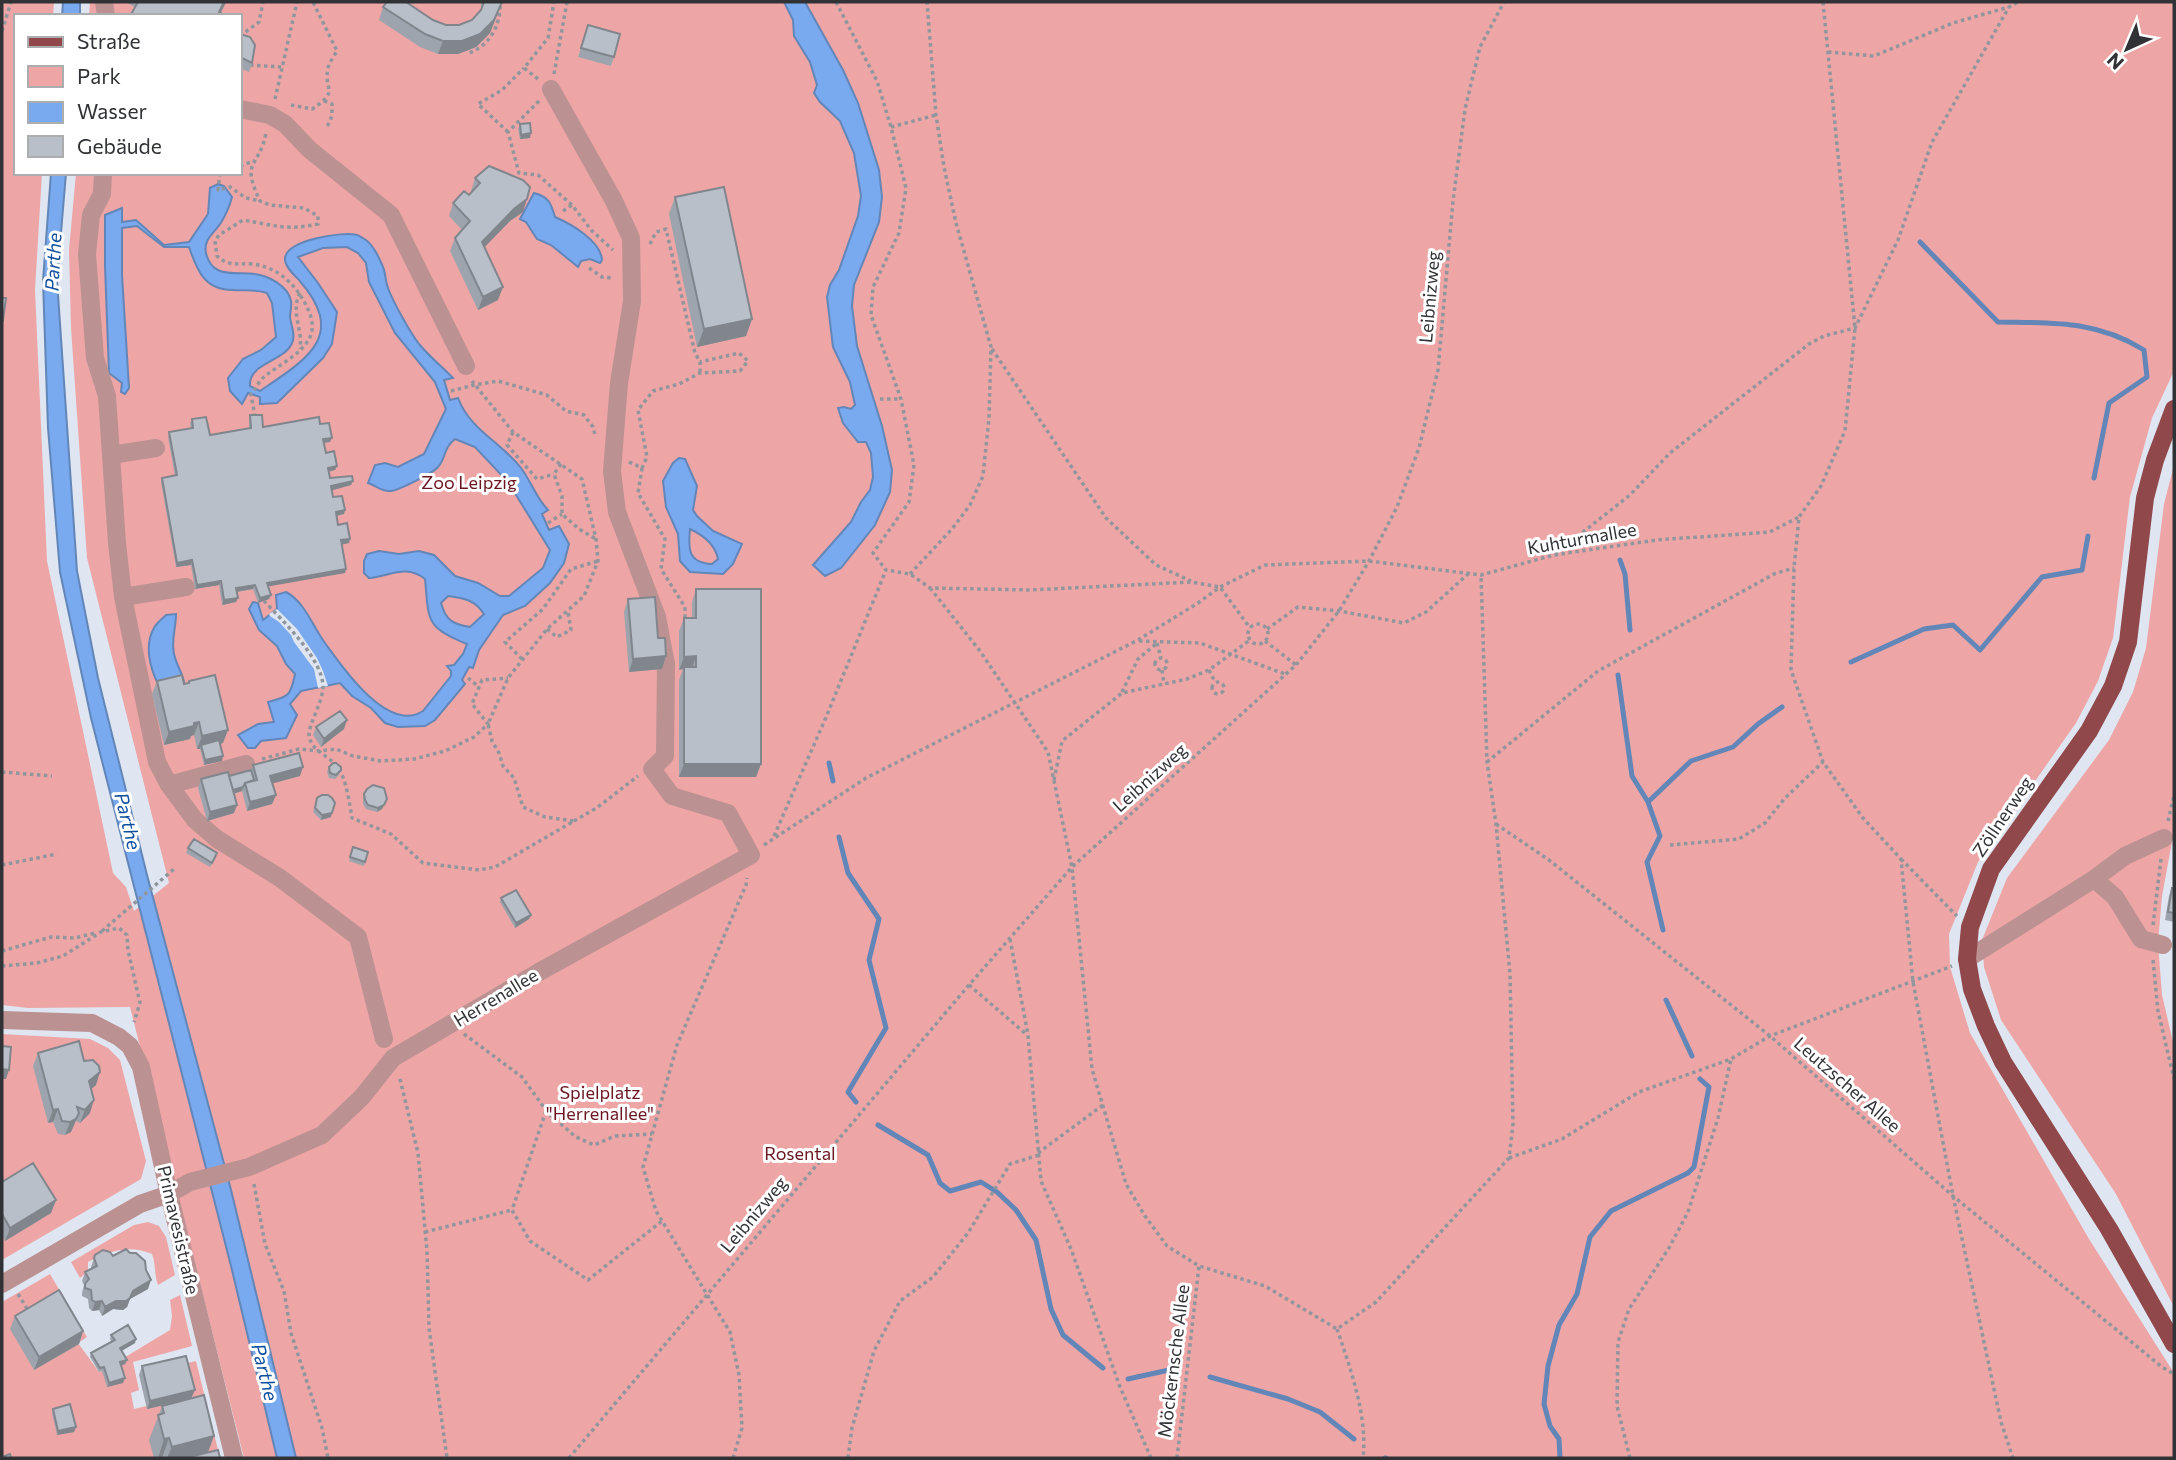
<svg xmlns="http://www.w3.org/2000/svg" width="2176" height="1460" font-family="Commissioner,sans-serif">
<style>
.green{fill:#eea5a6}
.water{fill:#79aaf0;stroke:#6386b8;stroke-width:2;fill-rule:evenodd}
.pier{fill:#dfe6f1}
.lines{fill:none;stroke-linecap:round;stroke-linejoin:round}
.stream{stroke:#6386b8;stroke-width:5}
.path{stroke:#91969d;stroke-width:3.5;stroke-dasharray:3.5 3.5;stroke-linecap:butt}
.minor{stroke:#bb9191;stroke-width:18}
.major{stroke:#90484b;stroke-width:18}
.wall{fill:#9ea4ad}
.shaded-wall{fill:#81868d}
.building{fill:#b8bfc9;stroke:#81868d;stroke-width:2}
.labels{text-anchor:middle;stroke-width:6;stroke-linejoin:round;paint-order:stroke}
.street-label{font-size:18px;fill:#303236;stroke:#fff}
.park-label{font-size:18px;fill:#6a1621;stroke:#fff}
.water-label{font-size:19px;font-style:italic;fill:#0f4f9f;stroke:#fff}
</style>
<rect width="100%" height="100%" fill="#dfe6f1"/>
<path class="green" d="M2,2H54L53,16H16V173H42L35,290L47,561L113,873L126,887L134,911L169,883L87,558L71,328L69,250L76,173H240V16H89L90,2H2174V371L2152,418L2130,497L2113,638L2098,681L2076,723L1978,862L1949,934L1950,967L1970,1033L2089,1239L2174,1373V1458H244L130,1007L28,1008L2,1005Z
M2174,465V831L2162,896L2158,943L2162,995L2174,1046V1307L2116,1194L2001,1020L1984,967L1982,940L2007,878L2109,740L2133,692L2146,648L2164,504Z
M2,1034L90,1039L108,1048L120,1060L146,1161L141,1179L2,1260Z
M148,1222L159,1226L166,1237L175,1275L158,1285C154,1275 156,1264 152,1254C131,1244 107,1251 88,1262V1271L80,1278L71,1262L134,1225Z
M50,1274L87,1337L78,1343L99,1372L103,1371L108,1387L118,1367L125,1364L122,1359L170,1330L172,1316L170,1300L180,1295L192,1346L133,1362L139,1390L131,1393L134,1409L146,1406L183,1364L196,1361L220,1458H2V1302Z"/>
<path class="water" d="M63,2H80V16H62Z
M784,2H805L843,70L858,103L879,170L882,197L879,222L854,285L852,306L857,346L882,426L892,470L890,492L875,525L841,568L825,576L813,565L851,522L861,502L870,490L873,477L871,453L866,442H858L843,423L838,408L844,407L851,409L855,405L850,382L833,347L827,297L830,285L839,270L858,216L861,196L854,153L840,121L820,102L814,93L817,85L810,62L794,36L793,20Z
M51,173H66L57,280L77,571L98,678L147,875L231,1190L296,1458H277L231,1266L91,718L60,572L48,428L43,281Z
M218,184L224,186L232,197C230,205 226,214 222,221C216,232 203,238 206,253C212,280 237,271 255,274C269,276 288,286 291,301C292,307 290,312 290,317C291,326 296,335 292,343C284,362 248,363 250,386L260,391C307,359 348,336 299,280C294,275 284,266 285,258C287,240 343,231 357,235C358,235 366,240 366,240C373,245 380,259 383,267C386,274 385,281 388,288C393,302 410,332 419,344C429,356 442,367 453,378L444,380L450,400L458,398C470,430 501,442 521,468C531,481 536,498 548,510L542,514L549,530L559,526L569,544L564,563L550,583L525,606L503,615L479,650L473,668L469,667L462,680L465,684L435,720L425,726L398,727L385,723L371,708L352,696L340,683L301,691L290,704L297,715L286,738L261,741L255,748H248L238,735L258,724L274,722L268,702C289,697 291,695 295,674L286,664L277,646L259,630L249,609L253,602L258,603L263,620L277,609L276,595L286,592C305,602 313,627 325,643C343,668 388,734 423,711L451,676V671L447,666L454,665L463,654L467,644C425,627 429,621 425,579C406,564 390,576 369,578L364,573V561L367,554L379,551L399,554L419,551L434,555L455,576L478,583L500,596H509L543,568L550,550L508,482L475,447L455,439C443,448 446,459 438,467C433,473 396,492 389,491C381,491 375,485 368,483L375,465L385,463L398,467L424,454L446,409L435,382L395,333L369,282L366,263L358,253L347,247L323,248L298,257L318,283L337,312L332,344L323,358L277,403L260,404V397L248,393L242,404L230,391L228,378L243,359L261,350L276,337L272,303L267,293C256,289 245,291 233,290C204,290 197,270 189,247H164L137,226L122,228V275L129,388L125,394L121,392L122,383L109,373L105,266V215L122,208V222L136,220L164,245L189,242L208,214L210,188ZM448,596C464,598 475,600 484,614L470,627C453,624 446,621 441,603Z
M534,193C549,197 551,203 555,217C571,224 601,241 602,260L600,263L590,259L581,261L578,267L551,245L537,239L526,222L520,219Z
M679,458L685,459L697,486L693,510L697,516L713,531L742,544L733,564L723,574L690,572L680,561L678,534L666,507L663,481L673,463ZM690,529C703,535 715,544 718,559L712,564C688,563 688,549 690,529Z
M176,614C176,627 171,641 174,654C176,664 182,672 184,682L158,684C150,668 144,645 154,628C156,623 162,619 166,615Z"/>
<path class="pier" d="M277,609L297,629L317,658L323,671L328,686L318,688L314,669L294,642L291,635L279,622L270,616L269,614Z"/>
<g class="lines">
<path class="stream" d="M1920,242L1998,322C2052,323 2096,320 2144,350L2147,377L2109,403L2094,478
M1620,560L1625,574L1630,630
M1851,662L1924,629L1953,625L1980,650L2042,577L2082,570L2088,536
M1618,675L1632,776L1648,802L1660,836L1647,862L1663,930
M829,763L833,781
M1648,802L1691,761L1733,747L1758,724L1782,707
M839,837L848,873L879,919L869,960L886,1028L848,1092L856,1102
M1666,1000L1692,1056
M878,1125L928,1155L940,1183L950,1191L981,1182L997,1192L1016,1210L1036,1240L1051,1309L1063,1335L1103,1368
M1210,1377L1288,1399L1320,1412L1354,1439
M1128,1379L1169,1370
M1385,1458H1386
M1560,1458L1559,1439L1550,1426L1544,1404L1548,1366L1559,1325L1577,1294L1590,1237L1611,1211L1688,1173L1694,1167L1709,1087L1700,1079"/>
<path class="path" d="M836,2L877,81L891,127L906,188L899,233L873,287L871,315L901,399L914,465L909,502L873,553L886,570L910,574L930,588L1030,590L1191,582L1220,587L1250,628
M1823,2L1855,328L1845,431L1821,486L1799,517L1794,568L1791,670L1823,762L1863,818L1901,859L1913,982L1953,1196L2001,1422L2013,1458
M2,31L11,2
M240,36L259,22L263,2
M467,47L469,53C491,45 501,24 500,2
M1828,52L1874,56L1953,23L2009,7
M250,65L281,67
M554,74L567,2
M538,79L524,68L548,38L554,2
M275,99L297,2
M324,101L332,104V116L327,127
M539,101L508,132L519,173L538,175L572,205L592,231L613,250
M291,105L312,109C341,90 323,91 328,68C329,63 334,56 337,51L313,2
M891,127L936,115
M508,132L478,104L502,90L524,68
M240,166L254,161
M220,173L218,190L230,187L246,198L260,201
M563,211L572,205
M650,244L656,232L666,229L695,353L700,362V373
M589,268L602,277L614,278
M300,293C290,312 303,329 300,349
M992,349L1106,518L1156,565L1191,581
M451,391L474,385L498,381L547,395L566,411L584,415L593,427L595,435
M880,399H901
M255,417L251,394C256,388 259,381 265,376C279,365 302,354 310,337C315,326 311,315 306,305C295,284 278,267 252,264C238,263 229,267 217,256L215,241L219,235L243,220C273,225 286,231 318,224V216L304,208L270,205L260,201C240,159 259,169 266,133
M513,432L507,445L537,479L554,474
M629,462L642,468L647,457L638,410L653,391L679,384L700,373L740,371L748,361L739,353L700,362
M561,464L554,474L562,496V514L579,529L596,539
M642,468L638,493L665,539L661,569L685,607V619
M548,523L562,514
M1555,554L1630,495L1670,453L1809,344L1824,336L1855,328L1898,240L1932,142L2009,7L2018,2
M910,574L952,529L970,505L983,476L989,418L991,347L956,223L944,167L936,115L927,2
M930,588L980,651L1048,752L1072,867L1092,1069L1126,1184L1145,1216L1167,1246L1199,1266L1265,1286L1337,1329L1376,1302L1509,1158L1513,1124L1510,974L1496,824L1487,762L1481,575
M264,601C282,620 324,660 323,688C322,703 309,724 309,735C310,750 329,756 337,766C347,780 349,802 352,818L391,834L423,863L479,870L495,867L574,821L545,817L523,807L514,778L503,766L499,753L492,741L488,724L508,678L547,629L584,596L598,561L596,539L582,479L513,432L472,381
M1248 634a10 10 0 1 1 20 0a10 10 0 1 1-20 0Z
M547,629L557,637L571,630L568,612
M1267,629L1298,607L1339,611L1404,623L1426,612L1468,574
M1139,641L1200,643L1285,674
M1265,641L1296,665
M1157,643L1161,658
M1155 664a6 6 0 1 1 12 0a6 6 0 1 1-12 0Z
M522,659L505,642L543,609L571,569L598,561
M1162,670L1164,684
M1209,670L1215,682
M468,678L479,687
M1212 688a6 6 0 1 1 12 0a6 6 0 1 1-12 0Z
M1122,692L1138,659L1157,643
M262,759L299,749L319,751L336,749L353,756L381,761L414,759L445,751L474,737L488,724L472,704L482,680L508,678
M1487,762L1598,671L1774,574L1794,568
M2,772L52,776
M1054,780L1062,741L1122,693L1187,679L1209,670L1250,640
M574,821L598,807L638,776
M2168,821L2174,795
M1496,824L1549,860L1770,1036L1953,1196L2162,1367L2174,1374
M774,836L827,715L886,570
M764,845L866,778L1138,640L1198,603L1220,587L1265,565L1369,561L1481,575L1554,555L1656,540L1770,532L1799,517
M1670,845L1739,839L1765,823L1785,798L1823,762
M1901,859L1957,916
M2,865L57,854
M2153,925L2161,859
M102,931L174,869
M1010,939L1028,1035L1041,1181L1071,1249L1120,1387L1151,1458
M2,951L51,937L75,938L95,933
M2153,960L2158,1011L2174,1079
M2,966L37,963L63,956L101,932L119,928L127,935L128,950L140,1003L134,1022
M969,985L1026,1034
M464,1034L522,1077L548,1113L576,1137L594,1145L615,1136L652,1134
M400,1079L418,1153L427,1251L429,1328L447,1458
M546,1111L512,1210L530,1241L588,1280L662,1221
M1038,1153L1103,1105
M1509,1158L1562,1139L1639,1092L1731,1059L1770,1036L1952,966
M254,1184L265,1244L284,1291L291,1333L322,1428L328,1458
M425,1232L512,1210
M18,1294L29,1312
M1337,1329C1350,1367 1368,1417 1363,1458
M569,1458L969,985L1072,867L1296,665L1339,611L1369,561L1397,507L1419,448L1438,370L1453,201L1465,109L1480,47L1504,2
M733,1458L742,1428L739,1375L730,1332L656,1211L643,1167L677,1045L746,885L747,878
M848,1458L852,1428L874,1351L900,1301L933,1277L968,1233L1010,1164L1039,1155
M1177,1458L1199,1266
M1630,1458L1617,1406L1618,1342L1629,1309L1669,1248L1688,1212L1718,1118L1731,1059"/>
<path class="minor" d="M104,2L106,16
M240,109L270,115L285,124L310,150L391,215L466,366
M103,173L102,194L91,215L87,254L95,358L107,396L117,543L123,597L157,762L169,785L195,820L217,839L280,878L358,937L384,1039
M111,455L156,448
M123,597L186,587
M169,785L246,764
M2094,879L2125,856L2164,838
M1967,959L2094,879L2115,897L2141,939L2163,945
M2,1020L92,1023L119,1037L130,1046L141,1067L169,1194L234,1458
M2,1284L140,1204L169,1194L190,1182L249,1167L322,1135L362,1097L393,1058L539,972L751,855L728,813L672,796L652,769L665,756L666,664L657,617L617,512L612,471L619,383L632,301L631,238L614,201L551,89"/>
<path class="major" d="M2174,409L2155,460L2145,498L2128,642L2113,686L2089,731L1991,869L1970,927L1967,959L1972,989L1986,1026L2003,1062L2109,1229L2174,1344"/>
</g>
<path class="wall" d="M125,2H226L221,13L135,7Z
M481,2H502L490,33L476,47L458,54H438L420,47L379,20L383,7L433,20L446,25H459L472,20L481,10Z
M588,25L614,57L611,66L578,57Z
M240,34L252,63L249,72L240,68Z
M520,124L530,138L520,139L518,129Z
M475,178L523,212L510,221L484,247L498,300L478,310L450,251L455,238L462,230L449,216L453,203L469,195L472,192L471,191Z
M675,197L752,319L746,336L697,347L669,214Z
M250,415L263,427L320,424L330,442L324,443L326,453L337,466L335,470L329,472L330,478L351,485L332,490L333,497L344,514L337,516L338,525L349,543L342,544L346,569L345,573L268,586L269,599L258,603L253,589L237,592L236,602L222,605L219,585L195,589L191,565L176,567L161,482L162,478L175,476L168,437L169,432L191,429L190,424L192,419L210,435L249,428V419Z
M696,589L761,764L756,777H679V680L683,669L679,670V631L684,618H692V602Z
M628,599L666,656L662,669L629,672L624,612Z
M157,681L184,684L188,683L189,681L223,743L220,744L222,761L204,765L200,749H197L194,735L191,736L190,739L164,745L152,694Z
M316,727L344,729L321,747L313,735Z
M253,765L300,776L272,783L276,795L272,804L247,811L242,791L234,794V813L207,821L198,788L201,779L229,776L251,770Z
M329,767L341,770L339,775L335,779L329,778L327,772Z
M364,794L385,803L382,809L377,812L366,809L363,804V798Z
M316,803L331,817L321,820L313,812Z
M353,847L368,852L364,866L349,861Z
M188,848L216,858L210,867L186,853Z
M2172,888H2174V922L2165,920L2169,896Z
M501,898L531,915L529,919L515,928L500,902Z
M38,1053L84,1061L96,1085L91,1089L90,1113L80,1123L76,1121L71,1132L65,1135L58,1134L53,1122L48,1123L33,1066Z
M2,1182L56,1200L51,1213L5,1241L2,1235Z
M95,1255L113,1256L148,1289L130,1299L127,1307L123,1310L113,1309L102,1316L99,1310L92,1311L89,1308L88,1299L82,1296V1293L84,1285L82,1281L85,1272L92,1269L91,1267Z
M15,1316L83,1331L79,1344L34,1370L10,1329Z
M111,1335L135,1343L122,1351L127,1360L125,1364L121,1366L123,1383L107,1387L102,1371L99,1372L90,1357L91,1353L111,1341L110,1339Z
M142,1366L192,1398L208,1452L220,1458H154L149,1440L162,1406L172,1403L147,1409L139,1375Z
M53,1409L76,1427L74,1432L57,1435L52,1413Z"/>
<path class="shaded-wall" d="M224,2H226L219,16V12Z
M502,2L490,33L476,47L458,54H438L443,41Z
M531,133L530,138L520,139L521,135Z
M527,199L523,212L510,221L477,255L482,242L515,208Z
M503,287L498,300L478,310L483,297Z
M752,319L746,336L697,347L704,329Z
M332,438L330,442L322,443L323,439Z
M337,466L335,470L326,472L328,468Z
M353,481L351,485L330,491L331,486Z
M345,510L344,514L335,516L336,512Z
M350,539L349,543L340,545L341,540Z
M192,560L191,565L176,567L177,563Z
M346,569L345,573L265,587L267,583Z
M221,581L219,585L195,589L197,585Z
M255,585L253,589L235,592L236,588Z
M271,595L269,599L258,603L260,598Z
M238,598L236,602L222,605L224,600Z
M666,656L662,669L629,672L633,659Z
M696,656L692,669L684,667L683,669L679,670L684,657Z
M347,720L344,729L321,747L324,739Z
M199,722L194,735L191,736L190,739L164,745L169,732Z
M228,730L223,743L202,748L201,745L200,749H197L202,736Z
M223,756L222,761L204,765L205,760Z
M684,764H761L756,777H679Z
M303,767L300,776L267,785L270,776Z
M243,787L242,791L229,795L230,791Z
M276,795L272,804L247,811L250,802Z
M387,799L382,809L377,812L378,808Z
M237,805L234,813L207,821L210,812Z
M332,813L331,817L321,820L322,815Z
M531,915L529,919L515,928L516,923Z
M2,1069L9,1070L6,1079H2Z
M100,1072L96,1085L85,1094L89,1081Z
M94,1100L90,1113L80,1123L85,1110Z
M58,1109L53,1122L48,1123L53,1110Z
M79,1113L71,1132L65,1135L70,1122Z
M56,1200L51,1213L5,1241L10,1228Z
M151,1280L148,1289L130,1299L127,1307L123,1310L113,1309L102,1316L105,1307Z
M102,1301L99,1310L92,1311L95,1302Z
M83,1331L79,1344L34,1370L39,1357Z
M136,1339L135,1343L119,1352L120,1348Z
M127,1360L125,1364L118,1367L120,1362Z
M125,1378L123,1383L107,1387L109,1383Z
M195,1390L191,1399L147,1409L150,1401Z
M76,1427L74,1432L57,1435L58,1431Z
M214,1436L206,1458H167L172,1447Z
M169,1438L162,1458H158L164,1439Z"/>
<path class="building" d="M138,2H224L219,12L226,16H130Z
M387,2H406L433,20L446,25H459L472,20L481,10L484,2H502L494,20L480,34L462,41H443L425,34L383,7Z
M588,25L620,34L614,57L581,48Z
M240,34L250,37L255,45L252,63L240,57Z
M530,123L531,133L521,135L520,124Z
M489,166L523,180L530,187L527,199L515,208L482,242L503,287L483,297L455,238L470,221L453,203L464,191L469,195L480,183L475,178Z
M724,187L752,319L704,329L675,197Z
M2,298H6L3,320L2,319Z
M250,415H262L263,427L319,417L320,424L329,423L332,438L323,439L326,453L334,451L337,466L328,468L330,478L352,476L353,481L331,486L333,497L342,496L345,510L336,512L338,525L347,523L350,539L341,540L346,569L267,583L271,595L260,598L255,585L236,588L238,598L224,600L221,581L197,585L192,560L177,563L162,478L177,475L169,432L193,428L192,419L206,417L210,435L251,428Z
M696,589H761V764H684V667H696V656L684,657V618H696Z
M655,597L658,638H665L666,656L633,659L628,599Z
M182,675L184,684L189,683V681L215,675L228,730L202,736L199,722L194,723V726L169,732L157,681Z
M340,711L347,720L324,739L316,727Z
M219,740L223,756L205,760L201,745Z
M299,753L303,767L270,776L276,795L250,802L245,783L257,780L253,765Z
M333,763H336L341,767V770L336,775L330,773L329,767Z
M251,770L254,780L245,783L243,787L233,790L229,776Z
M228,772L237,805L210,812L201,779Z
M373,785L384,788L387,799L384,805L378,808L368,805L365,800L364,794L367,789Z
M322,795H328L332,798L335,803L332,813L322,815L315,808L317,798Z
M194,839L217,853L212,863L188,848Z
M353,847L368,852L365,862L350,857Z
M2172,888H2174V913L2168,912Z
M516,890L531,915L516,923L501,898Z
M79,1041L84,1061L93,1060L99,1066L100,1072L89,1081L94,1100L85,1110L77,1107L79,1113L76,1119L70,1122L62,1121L58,1109L53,1110L38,1053Z
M2,1046L11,1047L9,1070L2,1069Z
M33,1163L56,1200L10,1228L2,1214V1182Z
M126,1249L130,1253H136L145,1261L146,1270L151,1280L133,1291L130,1298L126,1301H116L105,1307L102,1301L95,1302L92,1300L91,1290L85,1288V1284L89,1279L85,1272L97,1266L94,1258L95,1255L103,1250L110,1252L113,1256Z
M59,1290L83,1331L39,1357L15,1316Z
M128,1325L136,1339L120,1348L127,1360L120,1362L125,1378L109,1383L104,1367L100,1368L91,1353L115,1340L111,1335Z
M186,1356L195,1390L150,1401L142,1366Z
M204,1395L214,1436L172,1447L169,1438L164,1439L158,1415L164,1413L162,1406Z
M70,1404L76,1427L58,1431L53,1409Z
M218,1450L220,1458H185Z
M10,1454L11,1458H2V1457Z"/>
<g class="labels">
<g class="street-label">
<text transform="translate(1430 297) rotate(-85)" y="6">Leibnizweg</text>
<text transform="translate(1582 539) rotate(-10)" y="6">Kuhturmallee</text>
<text transform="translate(1150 778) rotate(-42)" y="6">Leibnizweg</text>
<text transform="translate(2003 817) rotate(-56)" y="6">Zöllnerweg</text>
<text transform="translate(496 998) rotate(-31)" y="6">Herrenallee</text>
<text transform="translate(1847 1085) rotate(41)" y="6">Leutzscher Allee</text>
<text transform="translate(754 1215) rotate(-50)" y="6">Leibnizweg</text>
<text transform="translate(178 1230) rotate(77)" y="6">Primavesistraße</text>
<text transform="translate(1174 1361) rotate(-83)" y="6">Möckernsche Allee</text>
</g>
<g class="park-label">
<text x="469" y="489">Zoo Leipzig</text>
<text x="600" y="1099">Spielplatz<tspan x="600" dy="21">"Herrenallee"</tspan></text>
<text x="800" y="1160">Rosental</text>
</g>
<g class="water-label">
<text transform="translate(53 262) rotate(-87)" y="7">Parthe</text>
<text transform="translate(128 821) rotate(76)" y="7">Parthe</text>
<text transform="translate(265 1372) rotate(76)" y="7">Parthe</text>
</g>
</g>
<rect width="2176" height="1460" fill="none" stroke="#303236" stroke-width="7"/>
<rect x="14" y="14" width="228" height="161" fill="#ffffff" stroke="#acadaf" stroke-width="2"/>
<rect x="28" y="37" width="35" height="10" fill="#90484b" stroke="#acadaf" stroke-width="2"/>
<text x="77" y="49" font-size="21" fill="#303236">Straße</text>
<rect x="28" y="66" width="35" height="21" fill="#eea5a6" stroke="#acadaf" stroke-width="2"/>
<text x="77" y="84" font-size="21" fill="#303236">Park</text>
<rect x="28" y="102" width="35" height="21" fill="#79aaf0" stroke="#acadaf" stroke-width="2"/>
<text x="77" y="119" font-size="21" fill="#303236">Wasser</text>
<rect x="28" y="136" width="35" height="21" fill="#b8bfc9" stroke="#acadaf" stroke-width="2"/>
<text x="77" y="154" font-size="21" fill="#303236">Gebäude</text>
<g transform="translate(2127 49) rotate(224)" stroke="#ffffff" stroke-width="5" paint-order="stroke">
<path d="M0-5L12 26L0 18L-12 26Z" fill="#303236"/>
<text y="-10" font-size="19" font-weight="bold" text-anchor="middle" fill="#303236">N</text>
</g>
</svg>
